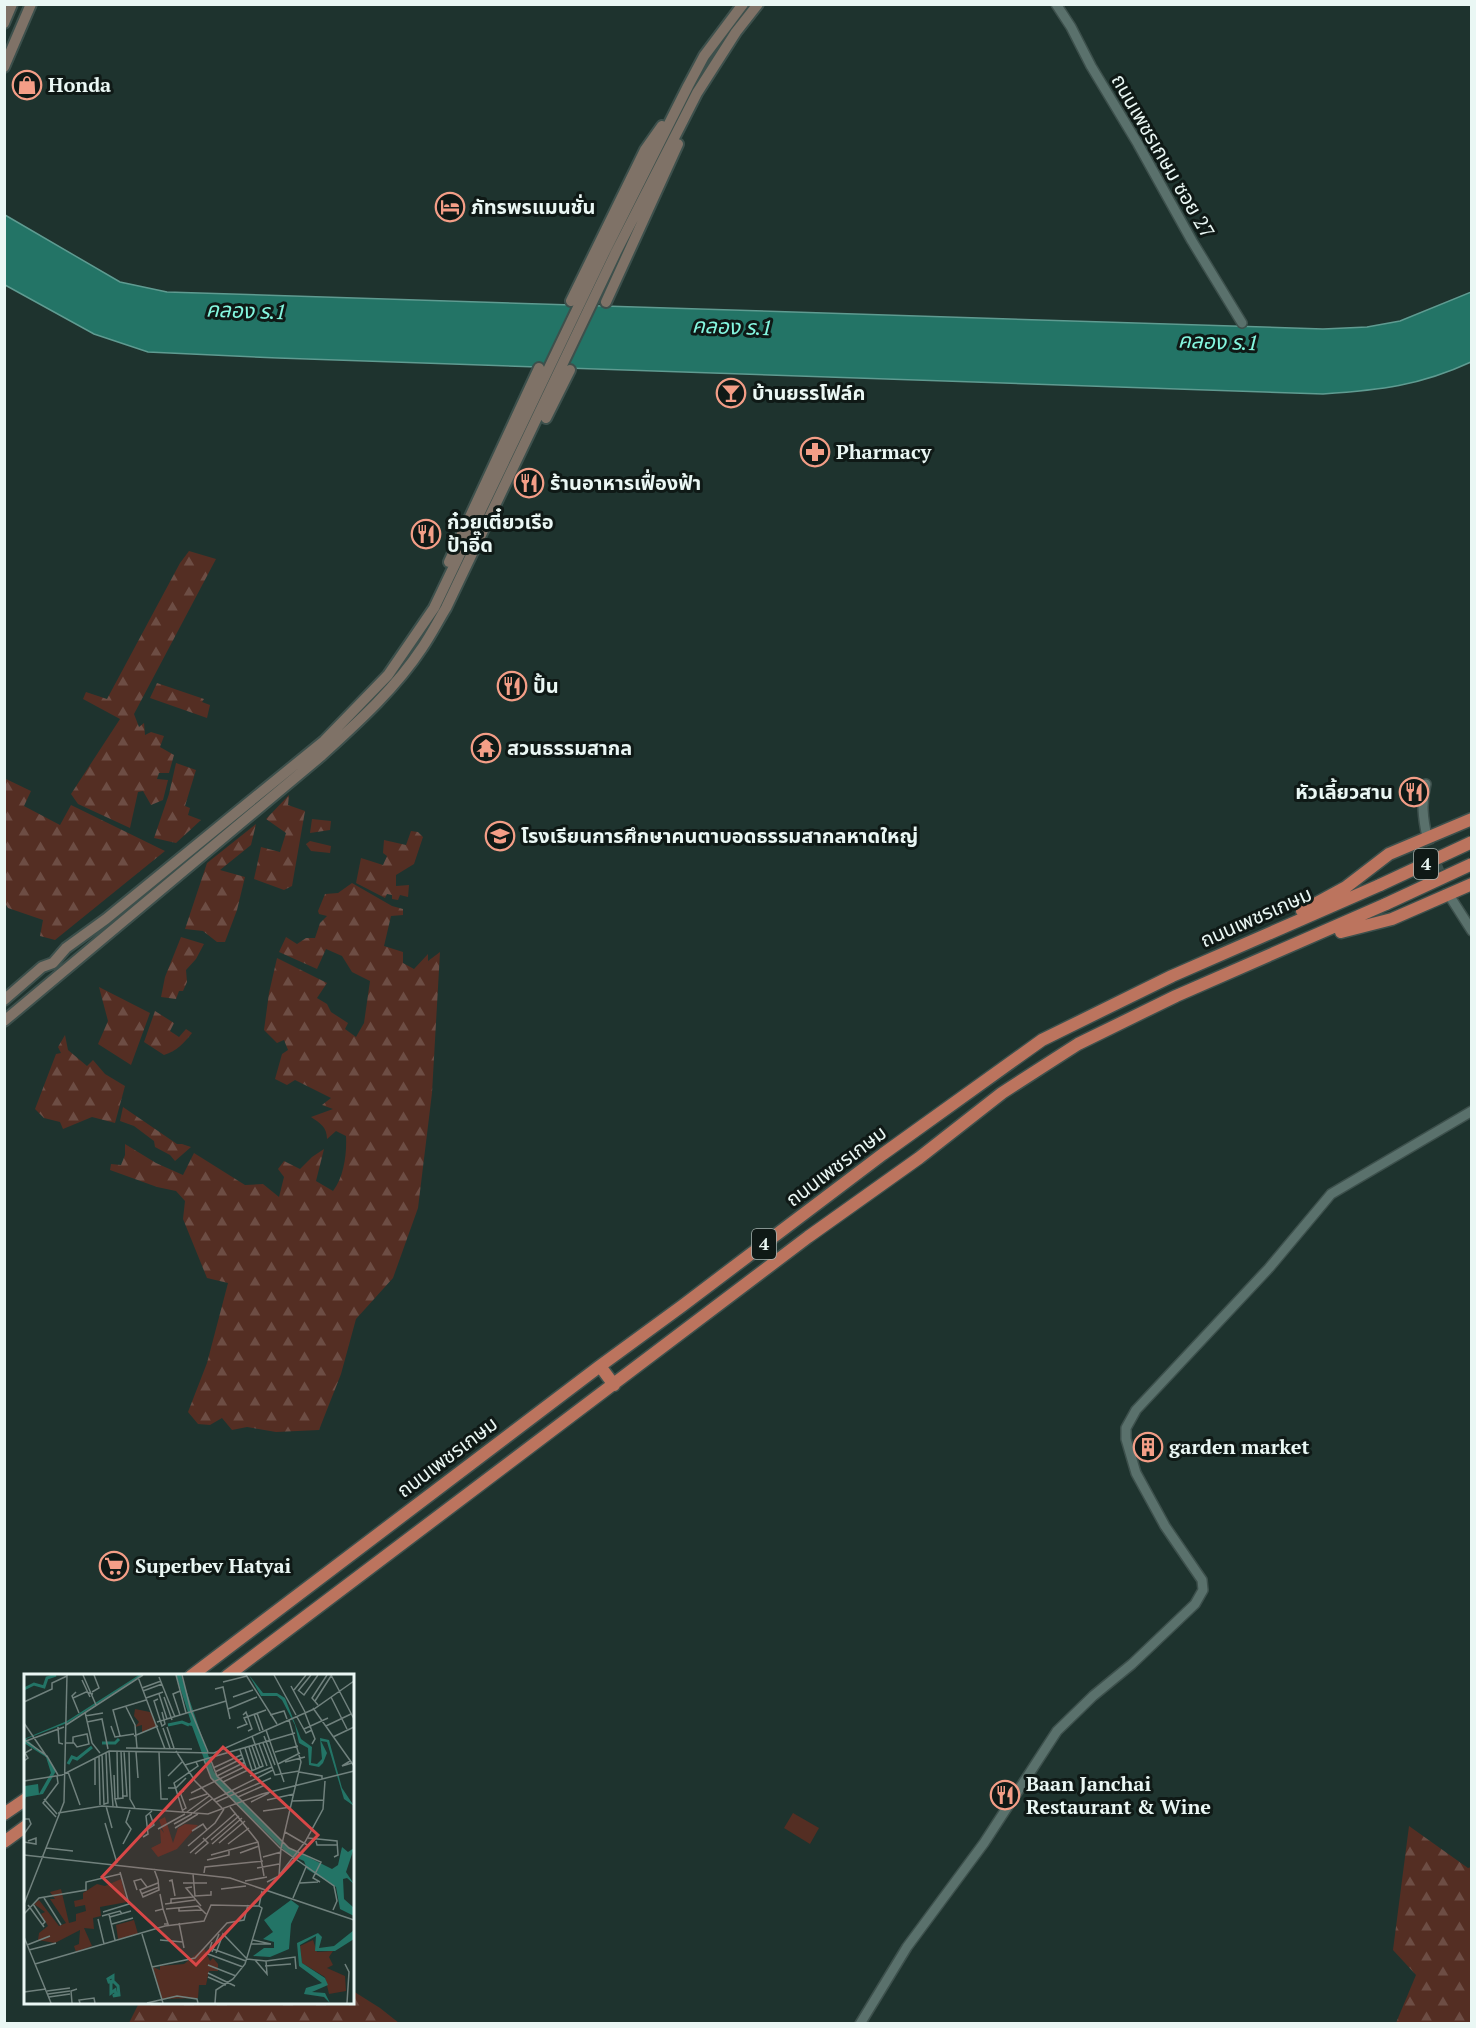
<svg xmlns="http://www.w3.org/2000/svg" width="1476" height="2028" font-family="'PT Serif','Noto Sans Thai',serif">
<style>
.forest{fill:url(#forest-firs)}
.pitch{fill:#542e23}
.water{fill:#237466;stroke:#5f9b91;stroke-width:1.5}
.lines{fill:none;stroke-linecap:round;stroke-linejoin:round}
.tertiary-tunnel{stroke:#3d504c;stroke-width:9;stroke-dasharray:9 4.5;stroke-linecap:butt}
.tertiary-casing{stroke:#3d504c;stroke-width:12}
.secondary-casing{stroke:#3d504c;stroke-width:14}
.trunk-casing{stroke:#3d504c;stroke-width:15}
.tertiary{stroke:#5a716c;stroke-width:9}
.secondary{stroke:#7f7267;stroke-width:10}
.trunk{stroke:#bc745e;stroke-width:12}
.trunk-bridge-casing{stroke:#3d504c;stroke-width:15;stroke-linecap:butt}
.trunk-bridge{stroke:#bc745e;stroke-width:12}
.labels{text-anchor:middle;stroke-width:6;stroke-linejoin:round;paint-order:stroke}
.shield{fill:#0f1916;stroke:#a8b4b1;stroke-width:1.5}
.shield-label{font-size:18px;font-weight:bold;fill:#eaf7f4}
.poi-label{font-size:20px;font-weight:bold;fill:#eaf7f4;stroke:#0f1916;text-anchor:start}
.street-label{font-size:20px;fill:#eaf7f4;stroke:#0f1916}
.water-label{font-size:21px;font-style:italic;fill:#85f7e0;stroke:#0f1916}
.inset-river{fill:none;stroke:#237466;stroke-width:3}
.inset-road{fill:none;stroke:#70817d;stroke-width:1.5}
.view{fill:#d94747;fill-opacity:0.15;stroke:#d94747;stroke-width:3}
.inset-edge{fill:none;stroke:#eaf7f4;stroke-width:3}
</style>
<defs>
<pattern id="forest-firs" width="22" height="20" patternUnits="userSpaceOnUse" patternTransform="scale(1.5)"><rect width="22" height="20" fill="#542e23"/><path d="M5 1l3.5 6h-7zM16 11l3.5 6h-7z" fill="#6d4d44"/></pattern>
</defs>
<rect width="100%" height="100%" fill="#1e332e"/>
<path class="forest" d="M189,551L216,559L134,714L139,727L144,723L145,735L151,732L164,736L160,747L174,755L169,773H159L157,779L168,780L163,800L151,805L143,791L138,792L130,828L78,804L71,794L120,719L83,699L86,692L107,699L180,563Z
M157,683L204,699L202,702L210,705L207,718L150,698Z
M176,763L196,770L185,806L190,808L188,815L201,820L176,843L154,838L169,794Z
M6,779L31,791L24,806L60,825L71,805L165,851L55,940L40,936L43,920L8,908L5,903L4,784Z
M289,795L288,805L305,811L292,886L284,890L254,879L261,847L280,852L286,833L266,819Z
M312,819L331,821L330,830L310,833Z
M256,824L251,845L220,870L245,877L237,910L225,942H217L203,931L185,929L207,863Z
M411,831L418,832L423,837L414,864L396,875V886L409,885L408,897L400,895L398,900L392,899V895L387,894L385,898L356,883L361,858L383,865L387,856L383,853L384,840L406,845Z
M310,841L331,846L330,853L311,851L306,844Z
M352,883L392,906L403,909V915L391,916L384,946L403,952V963L414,969L428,954V961L440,952L432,1093L418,1208L393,1278L356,1319L341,1374L319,1430L276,1432L247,1427L232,1430L222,1418L210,1425L198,1424L188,1412L207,1363L228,1283L207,1278L183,1219L185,1201L176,1191L157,1187L110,1170L111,1164L121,1165L125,1155V1144L156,1163L183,1175L194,1153L245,1185L263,1184L279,1197L284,1177L278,1169L284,1161L300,1169L312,1157L324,1149L316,1181L333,1191C344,1177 347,1153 346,1136L336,1131L327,1139C327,1127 320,1123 311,1117L333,1109L322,1105L331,1098L295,1080L287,1085L275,1079L282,1054L288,1050L284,1040L277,1043L264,1030L269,993L277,958L327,983L317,998L327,1004L331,1012L348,1023L345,1029L356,1037L364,1023L370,981L352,972L342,956L326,949L317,969L279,952L286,937L297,944L306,938H315L320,923L327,916L319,914L318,911L325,894L338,893Z
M181,937L204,944L196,959L186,970L187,982L183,991H179L176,999L161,997L165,977Z
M99,987L150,1013L131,1065L98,1044L108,1021Z
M155,1011L174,1023L170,1031L179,1037L186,1029L192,1033C184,1043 177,1051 164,1055L144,1042Z
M65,1035L68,1050L87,1066L93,1060L105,1074L125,1086L115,1123L92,1117L63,1129L60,1122L44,1118L35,1109L56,1054L61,1053L58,1047Z
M123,1107L177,1144H182L191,1147L175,1161L170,1155L155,1147L154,1141L134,1126L120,1121Z
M1409,1826L1468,1868L1471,1867V2023H1396L1416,1975L1393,1950Z
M353,1991L380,2008L399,2023H129L139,2003L352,2002Z"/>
<path class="pitch" d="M793,1813L819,1828L810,1844L784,1828Z"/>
<path class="water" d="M5,215L120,282L167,292L1323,329L1367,327L1400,321L1471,292V362C1419,386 1380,390 1323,394L278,358L148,352L94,334L5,285Z"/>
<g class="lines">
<path class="tertiary-tunnel" d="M1427,837L1449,895"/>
<g class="tertiary-casing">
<path id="tertiary" d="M1056,4L1071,27L1091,66L1138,144L1192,241L1242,323
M1426,784C1421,803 1423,818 1427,837
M1449,895L1472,931
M860,2024L907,1947L984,1843L1057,1731L1093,1696L1132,1664L1195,1604L1203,1590L1202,1580L1165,1526L1136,1473L1126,1439V1428L1136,1410L1269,1268L1331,1194L1472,1111"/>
</g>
<g class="secondary-casing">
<path id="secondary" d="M4,23L12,4
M4,67L31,4
M571,301L645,150L662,126
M606,302L678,144
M546,418L570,370
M449,562L539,368
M4,1000L42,967L53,963L66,948L106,919L324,741L388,675L434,608L605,251L688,86L704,56L743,4
M4,1021L321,756C357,723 395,689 422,648C431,635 438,621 446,608L616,252L697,93L736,32L758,4"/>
</g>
<g class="trunk-casing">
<path id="trunk" d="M1302,911L1346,887L1389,854L1472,819
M1341,932L1392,919L1472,884
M600,1366L614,1385
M191,1676L600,1366L682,1306L883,1154L1042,1040L1172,976L1380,885
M227,1676L808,1237L919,1158L1002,1093L1078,1044L1176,996L1386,904
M4,1814L26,1799
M4,1842L26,1826"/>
</g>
<use href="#tertiary" class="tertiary"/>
<use href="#secondary" class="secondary"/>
<use href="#trunk" class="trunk"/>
<g class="trunk-bridge-casing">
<path id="trunk-bridge" d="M1380,885L1472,842
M1386,904L1472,864"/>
</g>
<use href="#trunk-bridge" class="trunk-bridge"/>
</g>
<defs>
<g id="shop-ring" transform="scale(1.5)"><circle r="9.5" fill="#0f1916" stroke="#f49e87" stroke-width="1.5"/><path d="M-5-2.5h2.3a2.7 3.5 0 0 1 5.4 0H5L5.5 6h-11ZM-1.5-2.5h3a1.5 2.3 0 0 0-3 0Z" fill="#f49e87"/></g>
<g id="hotel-ring" transform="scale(1.5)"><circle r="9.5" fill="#0f1916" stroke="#f49e87" stroke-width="1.5"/><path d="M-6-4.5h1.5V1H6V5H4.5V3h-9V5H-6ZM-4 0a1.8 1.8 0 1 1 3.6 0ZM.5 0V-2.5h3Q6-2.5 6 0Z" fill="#f49e87"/></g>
<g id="bar-ring" transform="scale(1.5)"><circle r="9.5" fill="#0f1916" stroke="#f49e87" stroke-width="1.5"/><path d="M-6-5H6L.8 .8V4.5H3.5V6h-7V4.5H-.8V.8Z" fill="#f49e87"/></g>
<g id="pharmacy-ring" transform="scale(1.5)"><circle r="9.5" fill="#0f1916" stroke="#f49e87" stroke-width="1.5"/><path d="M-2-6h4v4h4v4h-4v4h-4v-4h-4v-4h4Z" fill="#f49e87"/></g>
<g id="restaurant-ring" transform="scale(1.5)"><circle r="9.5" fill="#0f1916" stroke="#f49e87" stroke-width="1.5"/><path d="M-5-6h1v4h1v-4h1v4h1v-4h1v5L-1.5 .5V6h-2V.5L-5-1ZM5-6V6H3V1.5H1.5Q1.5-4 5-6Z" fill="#f49e87"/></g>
<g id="temple-ring" transform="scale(1.5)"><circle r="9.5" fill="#0f1916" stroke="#f49e87" stroke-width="1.5"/><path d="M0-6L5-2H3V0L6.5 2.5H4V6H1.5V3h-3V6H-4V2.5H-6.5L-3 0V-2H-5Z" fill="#f49e87"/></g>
<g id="school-ring" transform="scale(1.5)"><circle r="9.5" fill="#0f1916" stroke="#f49e87" stroke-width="1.5"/><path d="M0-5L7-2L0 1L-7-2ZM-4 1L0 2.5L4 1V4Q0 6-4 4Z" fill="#f49e87"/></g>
<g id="building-ring" transform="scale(1.5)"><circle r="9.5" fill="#0f1916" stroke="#f49e87" stroke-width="1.5"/><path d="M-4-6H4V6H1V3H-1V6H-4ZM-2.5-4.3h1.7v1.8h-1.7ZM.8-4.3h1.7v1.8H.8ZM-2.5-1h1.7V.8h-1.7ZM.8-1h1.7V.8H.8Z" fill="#f49e87"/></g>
<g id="supermarket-ring" transform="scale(1.5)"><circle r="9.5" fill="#0f1916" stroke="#f49e87" stroke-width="1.5"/><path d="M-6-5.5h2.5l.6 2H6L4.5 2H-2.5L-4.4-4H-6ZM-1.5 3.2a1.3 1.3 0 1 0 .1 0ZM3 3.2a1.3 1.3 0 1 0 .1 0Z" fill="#f49e87"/></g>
</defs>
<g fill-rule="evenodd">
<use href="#shop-ring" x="27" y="85"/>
<use href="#hotel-ring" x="450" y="207"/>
<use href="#bar-ring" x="731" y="393"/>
<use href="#pharmacy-ring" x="815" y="452"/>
<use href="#restaurant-ring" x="529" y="483"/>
<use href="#restaurant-ring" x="426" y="534"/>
<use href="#restaurant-ring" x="512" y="686"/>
<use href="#temple-ring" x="486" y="748"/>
<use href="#restaurant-ring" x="1414" y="792"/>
<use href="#school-ring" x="500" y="836"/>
<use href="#building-ring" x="1148" y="1447"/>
<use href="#supermarket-ring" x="114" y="1566"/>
<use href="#restaurant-ring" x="1005" y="1795"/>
</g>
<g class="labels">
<g class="shield">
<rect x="1414" y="849" width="24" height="30" rx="4.5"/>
<rect x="752" y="1229" width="24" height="30" rx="4.5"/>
</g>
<g class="shield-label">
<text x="1426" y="870">4</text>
<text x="764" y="1250">4</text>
</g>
<g class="poi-label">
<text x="48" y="92">Honda</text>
<text x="471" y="214">ภัทรพรแมนชั่น</text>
<text x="752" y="400">บ้านยรรโฟล์ค</text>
<text x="836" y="459">Pharmacy</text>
<text x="550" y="490">ร้านอาหารเฟื่องฟ้า</text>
<text x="447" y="529">ก๋วยเตี๋ยวเรือ<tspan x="447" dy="23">ป้าอี๊ด</tspan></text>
<text x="533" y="693">ปั้น</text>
<text x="507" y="755">สวนธรรมสากล</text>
<text x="1393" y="799" text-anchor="end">หัวเลี้ยวสาน</text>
<text x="521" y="843">โรงเรียนการศึกษาคนตาบอดธรรมสากลหาดใหญ่</text>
<text x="1169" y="1454">garden market</text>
<text x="135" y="1573">Superbev Hatyai</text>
<text x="1026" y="1791">Baan Janchai<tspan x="1026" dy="23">Restaurant &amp; Wine</tspan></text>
</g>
<g class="street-label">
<text transform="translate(1163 156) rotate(60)" y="7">ถนนเพชรเกษม ซอย 27</text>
<text transform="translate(1256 917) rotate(-24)" y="7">ถนนเพชรเกษม</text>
<text transform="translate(836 1166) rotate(-37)" y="7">ถนนเพชรเกษม</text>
<text transform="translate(447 1457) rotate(-37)" y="7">ถนนเพชรเกษม</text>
</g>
<g class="water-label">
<text transform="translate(246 311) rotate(2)" y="7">คลอง ร.1</text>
<text transform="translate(732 327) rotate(2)" y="7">คลอง ร.1</text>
<text transform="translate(1218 342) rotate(2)" y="7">คลอง ร.1</text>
</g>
</g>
<g transform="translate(24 1674)">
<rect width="330" height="330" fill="#1e332e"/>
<path d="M111,35L126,38L133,52L118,59V51L111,53L115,48L110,42ZM141,143L149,169L154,154L161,150L174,151L153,175L134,183L127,174L137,169L136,154L140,159L135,146ZM97,205L103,228L76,233L77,242L69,244L70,255L60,254L68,272L52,278L50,272L55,270L56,256L31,269L14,266L15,259L24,252L17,240L21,238L10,230L15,226L35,252L42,249L26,225H31L26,218L37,215L45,249L52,247V240L62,237L61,231L51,233L50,227L59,225V219L73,210L81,212ZM110,246L114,260L94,265L92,251ZM289,266L293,278L309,277L305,283L309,291L303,294L321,302L322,317L305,320L301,303L278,289L276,272ZM180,274L186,287L189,284L194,290V297H185L182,311H175L174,324L138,325L129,293L136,296V292L160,290Z" fill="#542e23"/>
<path d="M115,1H118L43,49L2,65L23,83L32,97L19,120L2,123L0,128L1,112L14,110L15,120L27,99L22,83L0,69V65L43,47ZM152,1H157L190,98L264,173L308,195L314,191L318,173L324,178L330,174L322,198L330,210L323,204L319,205L320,225L329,233L330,242L316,235L312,213L283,195L280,187L264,180L187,104L168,52L163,51L167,48ZM225,1L239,19H253L261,24L277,65L288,73L287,89L293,90L298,85L296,64L305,66L318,114L330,132L320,125L303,68L297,67L303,79L299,89L295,93L285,91L284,74L275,69L271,51L258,26L253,22H237ZM267,226L275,232L267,250L265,275L246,283L229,282L240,274H250V268L239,265L249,258L240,246ZM330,256V265L311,277H291L292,262L276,271L278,289L301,304L304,311L288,318L301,319L306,329L300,323L280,320L282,314L298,309L275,292L273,269L294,259L298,263L295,274L310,272Z" fill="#237466"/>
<path class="inset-river" d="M0,15L10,10L20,13L23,4L32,1M144,51L158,48L165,51M78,69H91L95,65M44,90L48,83L53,85L68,73M89,302V307L85,308L84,305ZM87,308H90L94,312L95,321L89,322L92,320L91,316L87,319Z"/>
<path class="inset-road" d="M59,1L72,31M152,1L162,39M158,1L167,37L184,78M222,1L253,50M250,1L272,41M307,1L330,45M114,3L141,75M135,3L151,43M58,6L66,23M199,8L223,2M267,12L281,38M118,14L137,7M191,15L199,13L206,45M270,16L282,1M274,16L280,21L294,1M119,17L138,10M156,17L149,20L156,41M274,17L287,1M52,18L48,22L55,39M68,18L75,14L70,1M135,20L143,45M140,23L148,46M209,23L229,16M307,23L323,55M49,24L62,18L69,20M122,24L139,18M134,25L130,27L138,52L141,50L138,38M291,27L307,2M0,28L28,15V9L43,2M294,31L288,24L303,1M102,33L111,51L113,74M289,34L330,92M204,35L233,23M61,38L68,69L76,79M233,39L239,56M281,39L291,65L288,70M230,40L236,57M219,41L222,38L228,55L224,57M246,41L260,37L263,45M61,42L79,39M273,43L282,59L288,56M63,48L78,45L84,75M133,48L202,27M0,49L23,83M42,51L119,1M87,52L91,63L110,60M302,52L327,40M34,53L35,69L39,70M143,53L150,74M139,54L146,74M213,54L223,50L220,44L242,36M280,55L304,44M242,56L260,108M96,62L89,36L122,26M110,62L134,52M240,62L251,91M309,63L330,53M41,69H50L53,73L65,70L63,60L49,63V69M239,69L251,101L275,97M235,70L243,92M228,72L236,94M225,73L232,95M102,74L168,75M221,74L228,96M216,76L222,93M85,77L89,132M93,77L94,125M105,77L106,125L111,134M152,77L171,107L198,134M112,78L114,104M135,78L137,125H144M251,78L274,72M78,80L80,131M75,82L76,131M186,84L193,102L265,174L297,188L289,204L296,208M71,85V111M180,86L187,104L256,174L310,212L313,227L309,236M0,87L4,84L1,79L8,75M326,87L318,92L328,89M261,88L281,83M254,90L276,79M161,91L271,59M189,94L217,81M44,98L56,131M191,98L219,84M225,98L239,92L228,62M275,98L298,102V106M34,101L23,82L2,67L40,53M90,101L91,125M144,102L158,88M193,102L221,88M226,102L248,93M0,107L38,101L85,77L190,79L290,35L330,7M199,108L224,96M144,114H152L162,104M167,119L222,92M98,122H103L100,77M214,123L241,111M20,125L33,140M165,126L183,120M189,126L249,96M243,126L270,120M268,127L300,126M192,128L247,104M227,128L245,119M80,130L84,129L82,79M82,132L88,154M93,133L91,125L99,124L97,77M206,133L234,168L240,202M159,136L162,134L156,118L160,117M239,137L267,133M159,138L150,109L174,92L172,88M163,138L185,122M34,139L78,132L184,140L238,120L330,97M169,139L188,125M32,143L19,129L34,109L33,102M0,145H5L7,150L0,160M81,149L93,189M150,150L168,140M151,154L174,140M134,155L161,140M123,156L130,151L126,140M168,157L179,150L183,156M261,158L285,172M119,163L124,160L122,142L128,137M284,164L313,167L314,181L310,183M187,166L215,142M292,167L293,171H313M0,168L12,170V164L4,167M195,169L221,147M99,170L107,155L102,148L106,136M188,170L218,144M204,170L225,154M164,172L191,149L200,135M22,174L49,177M166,179L212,139M216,179L235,172M171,180L184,169L179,164M0,181L206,204L330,246M187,181L234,168M239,183L257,178M183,186L205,181V176M233,194L255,190M130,195L134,206L135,216L119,223L116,216L134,209M180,199L181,193L239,187M169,200L171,222L187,221V217M256,200L281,168L299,135L301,107M145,207L148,206L151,222M221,207L243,203M243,208L255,202L257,174L277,88L265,46M159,209H183M276,209L294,208M168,213L162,214L177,232M197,215L222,212M113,216L110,207L117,205L123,213M117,220L135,213M20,224L37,251M269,224L282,193M147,229V225L169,223M0,230L40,128L43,1M9,230L21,248L18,251M141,230L171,226M4,231L20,253M155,234V237L178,236M139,235L144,250H140M142,235L174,232L182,240M131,237L139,235L136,220M79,238L105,230L96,198M0,240L15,224L62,216V208L96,200M85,240L91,266M78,242L96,237L98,240M86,243L107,237M74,245L80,270M155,249L160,274M88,250L109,244M118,260L139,329M0,263L27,329M136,266L159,268M229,266L247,270M188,268L186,274L222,287M227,270H247M3,271L26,262M5,276L32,269M188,278L195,260M192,279L199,260L223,285M184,280L219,293M223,285L242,287L271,283L272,295M231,286L243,300L242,287M11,290L141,252L180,247L187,231L235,232M321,290L325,298L323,329M184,291L212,302M241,292L267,290M128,293L171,284L203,249L220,246L224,231M184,299L211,312M184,303L202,311M23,317L46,314M0,318L22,315M24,320L46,317M25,323L46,320M48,329L47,317L53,315M56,329L55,326L70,324L71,329M123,329L153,322L173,325L174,329M191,329L192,316L209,305L221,290L238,234L235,232L238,217"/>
<path class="view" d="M199,73L294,161L172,291L78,203Z"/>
<rect width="330" height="330" class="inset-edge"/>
</g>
<rect width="1476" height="2028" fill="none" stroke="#eaf7f4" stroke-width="12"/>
</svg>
